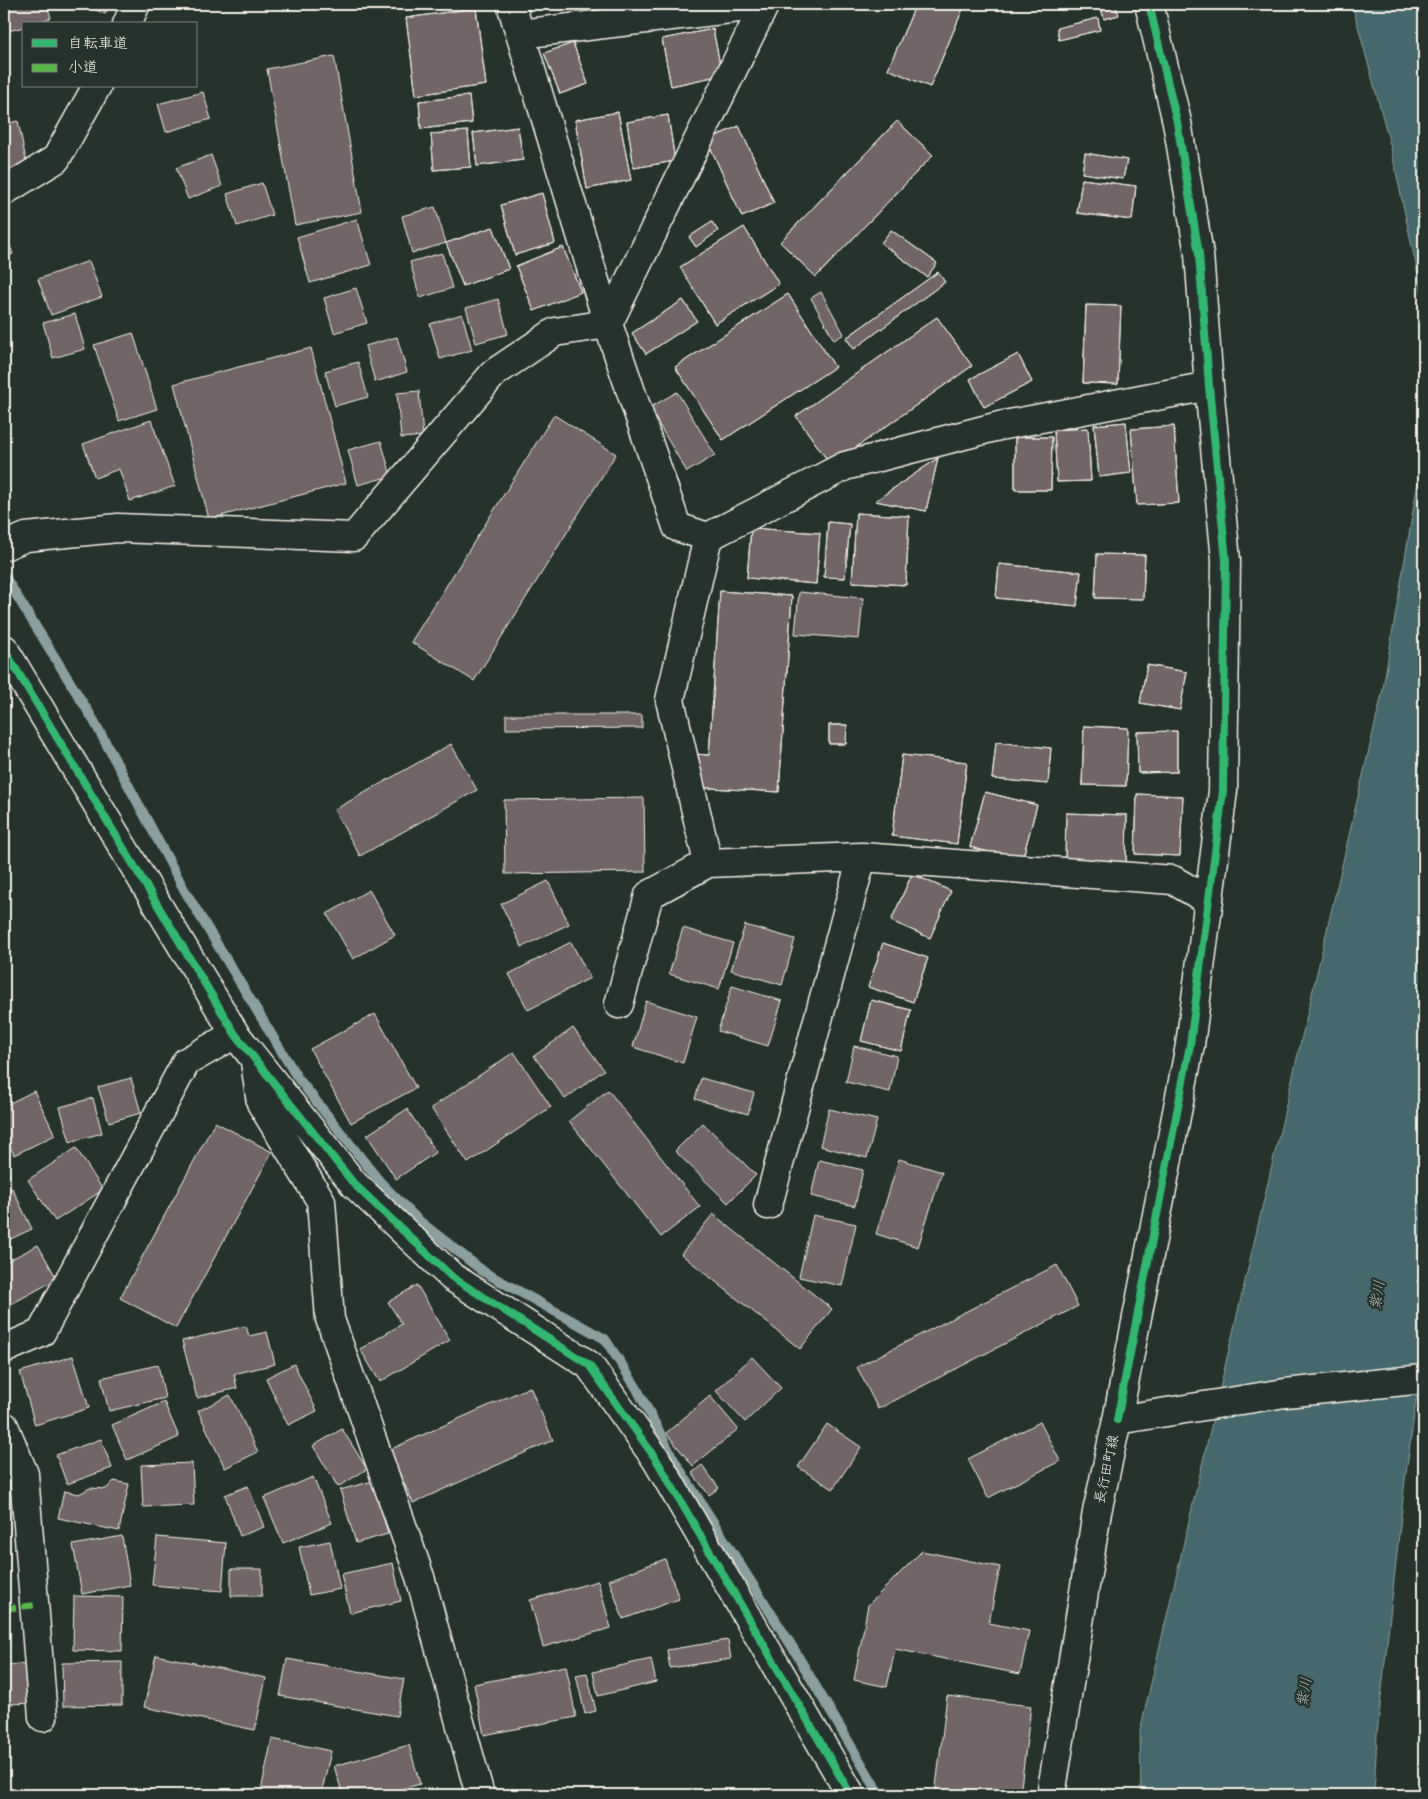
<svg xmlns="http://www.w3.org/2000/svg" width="1428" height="1799" font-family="Mali,'Klee One',sans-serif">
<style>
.water{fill:#45686c;stroke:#8b9f9e}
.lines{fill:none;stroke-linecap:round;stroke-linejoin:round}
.stream{stroke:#8b9f9e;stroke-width:10}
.building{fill:#716567;stroke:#f4f1e8}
.minor-casing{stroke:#f4f1e8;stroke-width:31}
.major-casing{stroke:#f4f1e8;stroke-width:31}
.minor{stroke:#26332d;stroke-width:28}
.major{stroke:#26332d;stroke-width:28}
.quiet{stroke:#58b947;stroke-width:6;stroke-dasharray:12 6;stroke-linecap:butt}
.cycleway-casing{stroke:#26332d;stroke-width:11}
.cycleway{stroke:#33b770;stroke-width:8}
.labels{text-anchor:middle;stroke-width:4.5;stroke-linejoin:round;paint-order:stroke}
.street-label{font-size:14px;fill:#f4f1e8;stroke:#26332d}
.water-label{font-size:15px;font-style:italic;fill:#aebab6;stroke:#26332d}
</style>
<rect width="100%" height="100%" fill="#26332d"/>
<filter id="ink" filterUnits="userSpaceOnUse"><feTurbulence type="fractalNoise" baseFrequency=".02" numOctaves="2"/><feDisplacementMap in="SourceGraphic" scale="10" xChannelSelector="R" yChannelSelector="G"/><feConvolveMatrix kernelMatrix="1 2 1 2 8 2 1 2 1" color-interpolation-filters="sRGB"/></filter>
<g filter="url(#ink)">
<path class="water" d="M1352,4H1424V302L1390,144Z
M1424,411V1344L1405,1480L1377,1734L1374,1795H1141L1140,1731L1382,694L1420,470Z"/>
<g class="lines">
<path class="stream" d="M4,575L94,721L185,891L297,1077L380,1182L418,1220L484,1272L605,1339L636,1387L675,1462L793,1648L880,1795"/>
</g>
<path class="building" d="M4,4H47L51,18L33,24H24V27L4,32Z
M83,4H110L105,14Z
M916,4H965L930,87L888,69Z
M916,4H965L930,87L888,69Z
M1100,4H1115L1119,15L1104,19Z
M1100,4H1115L1119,15L1104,19Z
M476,8L486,85L416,95L406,18Z
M476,8L486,85L416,95L406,18Z
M1098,18L1100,30L1059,40L1057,28Z
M1098,18L1100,30L1059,40L1057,28Z
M713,29L722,75L671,86L662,39Z
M713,29L722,75L671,86L662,39Z
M573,43L588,84L560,94L544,53Z
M573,43L588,84L560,94L544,53Z
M334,56L362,212L295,225L267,69Z
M4,92L8,105L4,106Z
M203,92L211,119L166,132L158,104Z
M469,96L472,123L421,129L419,101Z
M469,96L472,123L421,129L419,101Z
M618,112L631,180L587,189L575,120Z
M618,112L631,180L587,189L575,120Z
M668,115L675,161L634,168L627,122Z
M668,115L675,161L634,168L627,122Z
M18,121L28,170L4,174V124Z
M897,121L933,155L816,277L780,242Z
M897,121L933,155L816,277L780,242Z
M739,126L774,203L742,217L707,140Z
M739,126L774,203L742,217L707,140Z
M518,127L523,160L477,166L473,133Z
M518,127L523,160L477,166L473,133Z
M468,131L471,167L434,170L431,134Z
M468,131L471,167L434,170L431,134Z
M1085,153L1127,160L1123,179L1082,173Z
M1085,153L1127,160L1123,179L1082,173Z
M211,155L222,186L188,199L176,168Z
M1082,179L1136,186L1132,220L1077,213Z
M1082,179L1136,186L1132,220L1077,213Z
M262,183L272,215L237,226L227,194Z
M542,193L555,243L515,255L501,205Z
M542,193L555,243L515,255L501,205Z
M435,207L446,243L412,253L402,216Z
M357,219L371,265L310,283L297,237Z
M712,222L718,231L696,247L689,237Z
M712,222L718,231L696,247L689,237Z
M493,227L509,269L463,286L446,243Z
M493,227L509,269L463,286L446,243Z
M744,227L779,284L715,324L680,267Z
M744,227L779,284L715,324L680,267Z
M4,230L13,254L4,257Z
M891,230L937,263L927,277L881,243Z
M891,230L937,263L927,277L881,243Z
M563,247L581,292L534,311L516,266Z
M563,247L581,292L534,311L516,266Z
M442,253L452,288L420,298L410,262Z
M89,261L102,297L51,315L38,279Z
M938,272L945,282L854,349L846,338Z
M938,272L945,282L854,349L846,338Z
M356,288L367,323L334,333L324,298Z
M821,292L844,334L834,340L811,298Z
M788,294L835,367L723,440L675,367Z
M788,294L835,367L723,440L675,367Z
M498,299L508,334L476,343L466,308Z
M683,300L697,321L646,354L632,333Z
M683,300L697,321L646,354L632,333Z
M1086,305L1121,306L1118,384L1083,383Z
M1086,305L1121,306L1118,384L1083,383Z
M75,314L85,349L53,358L43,323Z
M462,314L472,350L440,359L430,324Z
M937,317L972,366L831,465L796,416Z
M937,317L972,366L831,465L796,416Z
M133,333L157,409L119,421L94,345Z
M397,337L407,372L375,382L365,346Z
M311,348L346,483L209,519L174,384Z
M1018,354L1032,382L984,407L970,379Z
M1018,354L1032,382L984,407L970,379Z
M358,362L368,397L335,406L325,371Z
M419,391L423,436L401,438L397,393Z
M677,392L715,455L687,472L649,408Z
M554,415L616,454L474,681L411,642Z
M151,420L175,486L130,501L119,469L95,478L83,444Z
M1126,422L1131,473L1099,477L1094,425Z
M1126,422L1131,473L1099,477L1094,425Z
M1174,426L1179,503L1137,505L1131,429Z
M1174,426L1179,503L1137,505L1131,429Z
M1088,428L1091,481L1057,482L1054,430Z
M1088,428L1091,481L1057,482L1054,430Z
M1015,437H1052L1051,490H1015Z
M1015,437H1052L1051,490H1015Z
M381,441L391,476L358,485L348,450Z
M938,458L926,511L875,501Z
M938,458L926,511L875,501Z
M856,513L909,516L906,585L852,582Z
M856,513L909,516L906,585L852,582Z
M828,522L850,524L845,578L824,577Z
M828,522L850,524L845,578L824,577Z
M751,528L820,533L816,584L747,578Z
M751,528L820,533L816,584L747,578Z
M1097,554L1145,555L1143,599L1095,598Z
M1097,554L1145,555L1143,599L1095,598Z
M999,564L1081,572L1077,606L996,598Z
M999,564L1081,572L1077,606L996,598Z
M720,591L792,596L779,792L692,787L694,754L709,755Z
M720,591L792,596L779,792L692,787L694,754L709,755Z
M799,592L863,598L859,639L795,634Z
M1147,665L1187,672L1180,710L1140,703Z
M1147,665L1187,672L1180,710L1140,703Z
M506,715H642V728L506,729Z
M829,725H847L846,744H829Z
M829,725H847L846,744H829Z
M1084,726L1128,728L1126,786L1082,785Z
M1084,726L1128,728L1126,786L1082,785Z
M1177,731V772L1138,773L1137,732Z
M1177,731V772L1138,773L1137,732Z
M996,742L1051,748L1048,784L992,779Z
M996,742L1051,748L1048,784L992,779Z
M451,744L477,790L360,856L334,810Z
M902,755L967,762L957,844L892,836Z
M902,755L967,762L957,844L892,836Z
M985,792L1037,805L1022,861L970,847Z
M985,792L1037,805L1022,861L970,847Z
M1137,794L1183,796L1180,856L1135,854Z
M1137,794L1183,796L1180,856L1135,854Z
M644,798L645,872L505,874L504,800Z
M1066,813L1127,815L1126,863L1065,861Z
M1066,813L1127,815L1126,863L1065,861Z
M912,874L951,891L930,938L891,921Z
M912,874L951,891L930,938L891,921Z
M548,881L569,924L522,947L501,904Z
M369,890L395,935L353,959L327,914Z
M745,925L795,939L782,985L731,970Z
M683,928L733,943L719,989L669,974Z
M571,942L590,978L528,1010L509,974Z
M883,943L928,958L913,1002L868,987Z
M883,943L928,958L913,1002L868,987Z
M732,986L782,1001L768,1046L718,1031Z
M871,1000L911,1010L901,1051L861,1041Z
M871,1000L911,1010L901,1051L861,1041Z
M646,1001L697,1017L683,1063L633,1047Z
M375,1014L416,1088L351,1123L310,1049Z
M573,1028L604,1070L565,1099L534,1056Z
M854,1046L897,1056L890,1092L846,1082Z
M514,1052L551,1107L468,1163L431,1108Z
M131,1078L141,1113L109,1122L98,1087Z
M701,1078L754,1093L748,1114L695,1099Z
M608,1090L700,1207L661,1237L569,1121Z
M34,1091L55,1135L14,1155L4,1134V1106Z
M93,1098L102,1133L70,1142L60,1107Z
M407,1109L436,1152L396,1179L367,1135Z
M829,1109L877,1120L867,1158L820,1146Z
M215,1122L272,1152L176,1328L120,1298Z
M703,1123L756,1175L728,1203L675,1151Z
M76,1148L103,1190L55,1221L28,1180Z
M899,1159L942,1172L918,1247L876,1234Z
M819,1160L863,1170L855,1206L811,1196Z
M4,1164L10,1175L4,1178Z
M12,1188L32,1229L4,1242V1192Z
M713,1214L832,1309L800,1349L681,1254Z
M813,1215L856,1224L842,1286L799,1277Z
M38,1245L57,1279L4,1308V1263Z
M1057,1265L1078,1306L878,1409L857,1367Z
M417,1285L450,1340L380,1382L360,1349L402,1324L388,1302Z
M246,1326L249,1336L267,1332L275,1364L234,1374L237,1388L197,1398L182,1341Z
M73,1356L89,1408L35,1425L20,1372Z
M752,1357L781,1388L745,1422L716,1391Z
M294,1364L317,1411L288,1425L266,1378Z
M158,1365L165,1398L109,1411L101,1378Z
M530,1387L553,1440L413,1503L389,1450Z
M230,1395L258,1452L225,1468L198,1411Z
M710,1396L738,1429L693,1466L666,1433Z
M164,1402L179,1437L127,1460L112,1425Z
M1040,1422L1060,1461L988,1498L968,1459Z
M827,1424L861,1447L833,1489L798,1467Z
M342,1429L367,1469L338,1487L313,1446Z
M101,1439L112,1468L67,1484L56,1455Z
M192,1463L194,1505L143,1507L141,1465Z
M702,1465L719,1488L709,1495L692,1473Z
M313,1477L332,1523L283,1543L264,1498Z
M114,1481L129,1484L119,1531L58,1518L64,1491L79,1494L90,1488L106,1489Z
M373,1481L388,1534L356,1543L340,1490Z
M248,1486L264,1527L240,1536L225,1495Z
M122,1536L130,1585L82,1594L73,1545Z
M157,1537L226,1543L222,1591L152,1585Z
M330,1541L340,1589L309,1595L299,1547Z
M922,1551L1000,1567L989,1623L1029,1631L1020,1674L895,1649L887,1687L854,1680L868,1605Z
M665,1559L679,1599L623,1619L609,1580Z
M393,1563L401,1601L350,1613L341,1574Z
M231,1569H262V1596H231Z
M598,1581L611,1628L543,1647L530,1600Z
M74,1596L123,1597L122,1651L73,1650Z
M728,1640L731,1659L670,1668L667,1650Z
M156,1655L266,1678L255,1730L144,1707Z
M287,1659L404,1679L397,1716L280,1696Z
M651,1659L656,1682L598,1696L593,1672Z
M122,1662V1705L63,1706L62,1663Z
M33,1664L34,1703L8,1704L7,1686L4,1685V1665Z
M566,1666L576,1717L484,1735L474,1684Z
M587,1673L596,1711L585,1714L576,1675Z
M947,1696L1031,1706L1020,1795H935Z
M272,1739L331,1751L321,1795H260Z
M409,1745L420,1784L381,1795H343L334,1766Z"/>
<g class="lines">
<g class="minor-casing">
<path id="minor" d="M511,4L608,324L677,527L708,537L845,466L999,426L1209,386
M127,24L136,4
M520,34L764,5
M4,191L56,159L97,86
M708,537L670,700L708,863
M4,546L26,537L118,528L354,537L494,373L555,332L608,324L765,4
M4,649L235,1034L354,1184L452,1277L589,1365L656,1459L851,1795
M619,1004L649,895L708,863L862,857
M255,1062L261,1103L321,1201L330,1319L420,1577L480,1795
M768,1205L862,857L1173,880L1209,901
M4,1349L41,1333L186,1062L235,1034
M1117,1420L1190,1045L1223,791L1226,560L1209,386L1199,254L1177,122L1149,4
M4,1426L24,1474L43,1717"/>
</g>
<g class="major-casing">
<path id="major" d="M1051,1795L1097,1512L1117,1420L1285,1393L1424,1379"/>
</g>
<use href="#minor" class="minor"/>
<use href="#major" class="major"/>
<path class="quiet" d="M4,1609L35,1605"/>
<g class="cycleway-casing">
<path id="cycleway" d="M4,649L235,1034L354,1184L452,1277L589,1365L656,1459L851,1795
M1117,1420L1190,1045L1223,791L1226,560L1209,386L1199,254L1177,122L1149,4"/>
</g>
<use href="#cycleway" class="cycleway"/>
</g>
</g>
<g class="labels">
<g class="street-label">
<text transform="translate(1106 1469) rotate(-78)" y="5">長行田町線</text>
</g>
<g class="water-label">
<text transform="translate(1377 1295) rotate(-81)" y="5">紫川</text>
<text transform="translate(1304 1692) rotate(-82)" y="5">紫川</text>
</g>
</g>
<rect width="1428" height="1799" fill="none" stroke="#26332d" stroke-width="20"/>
<rect x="10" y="10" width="1408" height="1779" fill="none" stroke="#f4f1e8" stroke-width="2" filter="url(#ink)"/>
<rect x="22" y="22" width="175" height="65" fill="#26332d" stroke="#787f78"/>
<rect x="32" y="39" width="25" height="8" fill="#33b770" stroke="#787f78"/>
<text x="68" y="48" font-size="15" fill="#f4f1e8">自転車道</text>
<rect x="32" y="64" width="25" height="8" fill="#58b947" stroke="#787f78"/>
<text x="68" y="72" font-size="15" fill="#f4f1e8">小道</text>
</svg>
